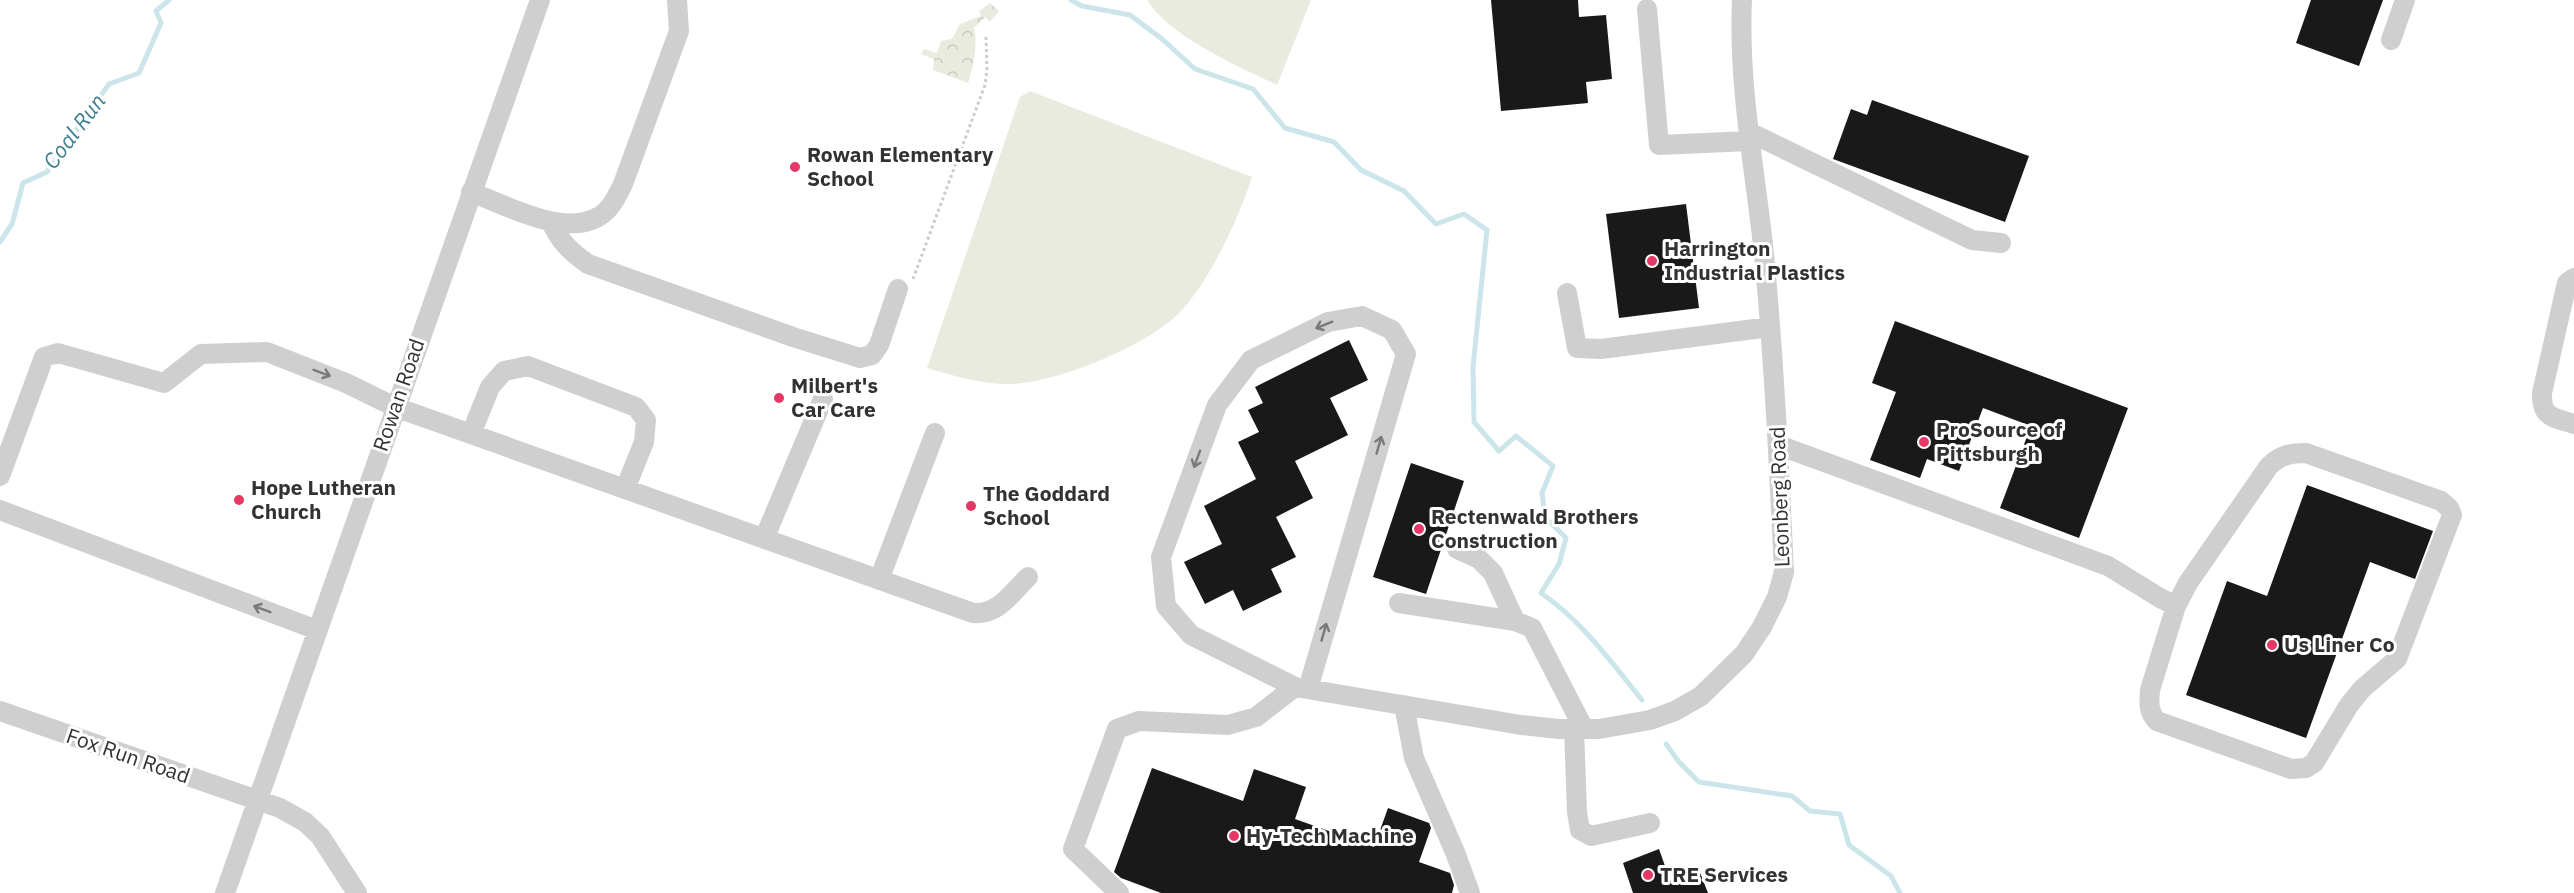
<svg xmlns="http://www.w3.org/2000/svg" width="2574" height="893" font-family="'IBM Plex Sans',sans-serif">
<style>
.forest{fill:url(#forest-crowns)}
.garden{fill:#e8ebde}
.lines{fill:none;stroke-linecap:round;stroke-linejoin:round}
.stream{stroke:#cbe5eb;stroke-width:5}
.building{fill:#191919}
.path{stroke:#ccc;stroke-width:3;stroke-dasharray:3 3;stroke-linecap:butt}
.minor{stroke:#cfcfcf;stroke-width:20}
.oneway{stroke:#797979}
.poi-dot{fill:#e53864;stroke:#fff;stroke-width:2}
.labels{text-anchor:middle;stroke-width:6;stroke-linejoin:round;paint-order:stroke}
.poi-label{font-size:21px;font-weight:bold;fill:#323232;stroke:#fff;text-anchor:start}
.street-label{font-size:21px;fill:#323232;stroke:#fff}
.water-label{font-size:22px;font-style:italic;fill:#3d7e8f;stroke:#fff}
</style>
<defs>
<pattern id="forest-crowns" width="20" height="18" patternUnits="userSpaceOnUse" patternTransform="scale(1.5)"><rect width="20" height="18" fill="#e8ebde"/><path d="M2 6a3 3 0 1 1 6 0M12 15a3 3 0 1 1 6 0" fill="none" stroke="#c7cabf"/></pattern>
</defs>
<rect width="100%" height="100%" fill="#fff"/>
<path class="forest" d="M990,3L999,11L990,22L985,17L974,28C978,46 974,65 968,83L933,70L934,59L921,54L924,49L937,53L941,41L952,39L960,24L981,16L979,11Z"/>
<path class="garden" d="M1147,0H1311L1277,85C1238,66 1170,37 1147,0Z
M1030,91L1252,177C1239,218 1209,283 1179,313C1146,347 1050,386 1003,384C977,383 952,375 927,368L1020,97Z"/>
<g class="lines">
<path class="stream" d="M1071,0L1082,6L1130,15L1162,39L1195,69L1253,89L1285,128L1334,142L1361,170L1404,191L1436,224L1464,214L1487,230L1473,367L1474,422L1499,451L1516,436L1553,466L1542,493L1545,517L1566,538L1559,564L1541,593C1581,620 1612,663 1642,700
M0,242L12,224L23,183L47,172L109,84L139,73L161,23L156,11L169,0
M1666,744L1679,762L1699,782L1792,796L1810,811L1840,814L1849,845L1891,876L1900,893"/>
</g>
<path class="building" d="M1491,0H1578L1579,17L1606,15L1612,79L1586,82L1588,103L1501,111Z
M2311,0H2383L2359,66L2296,43Z
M1872,100L2029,156L2005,222L1833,159L1851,109L1867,115Z
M1686,204L1699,308L1619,318L1606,214Z
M1895,321L2128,408L2079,538L2000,508L2031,426L1983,408L1959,471L1927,459L1920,478L1870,460L1896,392L1872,383Z
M1349,340L1368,380L1330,398L1348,435L1295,461L1313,498L1276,517L1296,557L1271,569L1282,592L1243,611L1233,590L1205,604L1184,562L1222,544L1204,506L1256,479L1238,442L1259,432L1248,410L1263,403L1255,387Z
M1411,463L1464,481L1426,594L1373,577Z
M2307,485L2433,531L2415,579L2370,562L2306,738L2186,695L2227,581L2267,596Z
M1152,768L1243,801L1254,769L1306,787L1295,819L1374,847L1388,808L1429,823L1431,828L1419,862L1450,873L1454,885L1452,893H1161L1121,878L1114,872Z
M1659,849L1670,880L1699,870L1708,893H1633L1623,863Z"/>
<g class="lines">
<path class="path" d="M913,279L985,85L987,70L986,36"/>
<path class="minor" d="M1647,9L1659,145L1750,141
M2391,40L2405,0
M1749,132L1972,240L2001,243
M471,192C505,205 563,237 598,217C611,210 617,196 623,184L679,31L677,0
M551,222C560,242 571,252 588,264L793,337L860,358L872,355L879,345L898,289
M2574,278L2567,283L2542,393C2541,418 2553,417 2574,424
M1567,293L1577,348L1601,349L1770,327
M471,434L490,387L504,371L528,366L636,407L646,420L644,442L625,489
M1778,445L2108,566L2160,598L2176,606L2188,583L2269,466C2281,455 2290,453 2306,453L2441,501L2449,508L2452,515L2397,659L2362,689L2349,705L2314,763L2306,768L2291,769L2157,721C2148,712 2149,703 2150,690L2176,606
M0,476L44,357L58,353L164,383L201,354L267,352L346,383L395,407L973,613C998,615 1011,594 1028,577
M0,510L317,630
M764,539L823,399
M1457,549L1479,559L1493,573L1515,621
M879,580L935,433
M1399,603L1515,621L1532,628L1584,729
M1308,689L1406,354L1392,330L1362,316L1328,322L1251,360L1217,405L1161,557L1166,606L1191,635L1295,687L1521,725L1559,729H1599L1650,720L1675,711L1701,696L1744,654L1762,627L1777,597L1784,572C1779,466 1774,360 1764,254C1755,169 1738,85 1742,0
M1404,705L1414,758L1455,852L1470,893
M0,711L280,808L305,822L320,836L357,893
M1574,729L1577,812L1580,830L1591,836L1650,823
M225,893L540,0
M1119,893L1073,849L1117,729L1139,721L1228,725L1256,717L1295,687"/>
</g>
<defs><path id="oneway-shaft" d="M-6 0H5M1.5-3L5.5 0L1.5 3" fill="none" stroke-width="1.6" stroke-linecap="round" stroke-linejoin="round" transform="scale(1.5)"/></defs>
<g class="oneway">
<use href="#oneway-shaft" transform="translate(1324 325) rotate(158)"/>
<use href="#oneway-shaft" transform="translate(322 373) rotate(21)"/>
<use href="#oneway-shaft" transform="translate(1379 445) rotate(-74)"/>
<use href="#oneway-shaft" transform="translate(1197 459) rotate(110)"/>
<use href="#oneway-shaft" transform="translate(262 609) rotate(-159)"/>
<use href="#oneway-shaft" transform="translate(1324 632) rotate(-74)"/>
</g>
<g class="poi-dot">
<circle cx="795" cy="167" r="6"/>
<circle cx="1652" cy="261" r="6"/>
<circle cx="779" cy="398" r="6"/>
<circle cx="1924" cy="442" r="6"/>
<circle cx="239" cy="500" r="6"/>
<circle cx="971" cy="506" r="6"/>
<circle cx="1419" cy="529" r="6"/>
<circle cx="2272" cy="645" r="6"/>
<circle cx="1234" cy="836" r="6"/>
<circle cx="1648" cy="875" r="6"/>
</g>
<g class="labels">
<g class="poi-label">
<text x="807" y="162">Rowan Elementary<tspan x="807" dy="24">School</tspan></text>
<text x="1664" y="256">Harrington<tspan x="1664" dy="24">Industrial Plastics</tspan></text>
<text x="791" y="393">Milbert's<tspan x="791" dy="24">Car Care</tspan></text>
<text x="1936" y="437">ProSource of<tspan x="1936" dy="24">Pittsburgh</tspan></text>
<text x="251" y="495">Hope Lutheran<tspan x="251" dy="24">Church</tspan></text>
<text x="983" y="501">The Goddard<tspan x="983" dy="24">School</tspan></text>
<text x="1431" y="524">Rectenwald Brothers<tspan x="1431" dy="24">Construction</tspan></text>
<text x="2284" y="652">Us Liner Co</text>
<text x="1246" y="843">Hy-Tech Machine</text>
<text x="1660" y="882">TRE Services</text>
</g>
<g class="street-label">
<text transform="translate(399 395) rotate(-71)" y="7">Rowan Road</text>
<text transform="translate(1780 497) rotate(-92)" y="7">Leonberg Road</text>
<text transform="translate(128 756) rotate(19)" y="7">Fox Run Road</text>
</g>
<g class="water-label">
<text transform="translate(74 131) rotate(-53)" y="8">Coal Run</text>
</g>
</g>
</svg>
